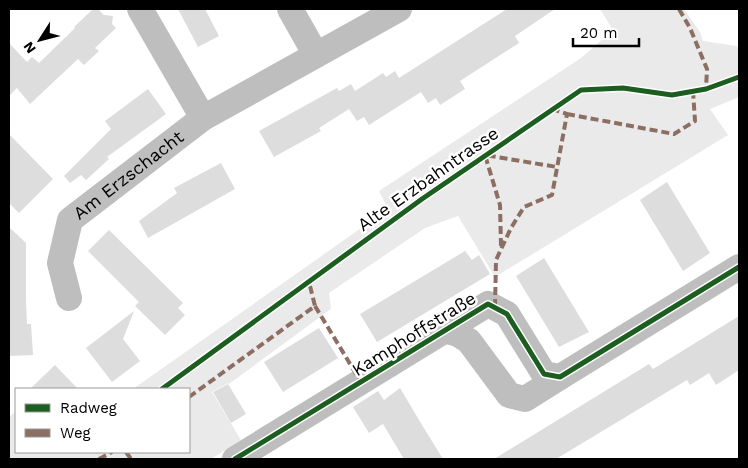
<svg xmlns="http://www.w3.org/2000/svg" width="748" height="468" font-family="'Work Sans',sans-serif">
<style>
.green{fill:#eaeaea}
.building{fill:#ddd}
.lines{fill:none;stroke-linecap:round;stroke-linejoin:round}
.minor{stroke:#bebebe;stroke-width:26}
.quiet{stroke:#8d6e63;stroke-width:4;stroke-dasharray:8 4;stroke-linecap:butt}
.cycleway-casing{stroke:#fff;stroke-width:8}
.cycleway{stroke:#1b5e20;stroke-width:5}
.labels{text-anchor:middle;stroke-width:5;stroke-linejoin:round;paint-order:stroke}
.street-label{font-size:18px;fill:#000;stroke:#fff}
</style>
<rect width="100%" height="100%" fill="#fff"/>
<path class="green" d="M600,9H684L700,32L703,41L737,46L739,50V97L710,109L728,135L495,277L458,216L425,228L329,293L331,309L229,384L228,383L212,392L241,440L211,459H9V417L16,411V452H189V389H133L388,209L379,191L581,58L613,30Z"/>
<path class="building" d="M93,9H98L104,15L113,16L112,24L116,28L95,48L99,51L84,65L78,59L30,104L17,88L9,96V43L27,62L32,57L39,63L75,28L74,27Z
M178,9H205L219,36L198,47Z
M507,9H555L515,36L519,43L460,81L465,89L440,105L436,98L428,103L421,92L369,125L364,117L357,121L349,109L319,128L321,131L274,157L259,131L337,88L339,91L351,84L355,91L383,73L386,77L395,71L399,78Z
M148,89L166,114L107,157L109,159L86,180L81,175L70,183L64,176L111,129L105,121Z
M9,134L53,179L19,213L9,203Z
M221,163L235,189L148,238L139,221L177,193L174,188Z
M667,182L710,253L683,271L640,200Z
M9,227L26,243V299L27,324H31L33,355L9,356Z
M109,230L183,303L178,308L185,315L165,335L135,306L139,302L88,251Z
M465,251L472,260L479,255L490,274L377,342L360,314Z
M544,258L589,332L559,347L516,276Z
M134,311L123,339L140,361L112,382L86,348Z
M739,316V370L716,385L709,373L690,385L687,380L556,459H494L649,364L653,369Z
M319,328L338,358L283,392L264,362Z
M55,365L78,389H30Z
M228,384L246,414L231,423L213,392Z
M400,388L422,425L443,459H404L383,424L369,433L353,407L378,391L384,400Z"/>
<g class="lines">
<g class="minor">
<path d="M290,9L316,55"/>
<path d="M203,118L399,9"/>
<path id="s1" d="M69,298L60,263L70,220L203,118L140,9"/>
<path d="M444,330L458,334L469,341L509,395L525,399L560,377"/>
<path d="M235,459L488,304L507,314L544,374L560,377L739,267"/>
</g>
<path class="quiet" d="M679,9L690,28L707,69L706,89
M567,114L674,134L695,121L693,91
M501,246L500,205L485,155L557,167
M315,306L361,382
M495,307L496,260L511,228L524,207L552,195L567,114L552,109
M189,397L315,306L309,282
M126,452L131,459
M99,459L112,452"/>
<g class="cycleway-casing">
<path id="cycleway" d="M162,389L422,199L581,90L623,88L672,95L706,89L739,77
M235,459L488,304L507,314L544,374L560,377L739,267"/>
</g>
<use href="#cycleway" class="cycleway"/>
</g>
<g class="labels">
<g class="street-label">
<text dy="6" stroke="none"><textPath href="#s1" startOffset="154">Am Erzschacht</textPath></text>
<text transform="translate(428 179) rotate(-35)" y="6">Alte Erzbahntrasse</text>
<text transform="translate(414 334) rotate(-32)" y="6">Kamphoffstraße</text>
</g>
</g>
<rect width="748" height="468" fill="none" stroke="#000000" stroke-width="20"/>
<rect x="15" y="388" width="175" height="65" fill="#ffffff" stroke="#999999"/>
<rect x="25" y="404" width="25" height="8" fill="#1b5e20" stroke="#999999"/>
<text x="60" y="413" font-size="15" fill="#000000">Radweg</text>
<rect x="25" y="429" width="25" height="8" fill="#8d6e63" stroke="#999999"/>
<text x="60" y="438" font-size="15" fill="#000000">Weg</text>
<g transform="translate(40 40) rotate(234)" stroke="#ffffff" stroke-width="4" paint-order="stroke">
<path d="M0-4L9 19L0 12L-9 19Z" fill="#000000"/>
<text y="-8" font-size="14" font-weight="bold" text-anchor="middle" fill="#000000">N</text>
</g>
<path d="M573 38v8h66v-8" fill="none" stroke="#000000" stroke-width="2.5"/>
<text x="580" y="38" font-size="15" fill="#000000" stroke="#ffffff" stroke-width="4" paint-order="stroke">20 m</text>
</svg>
